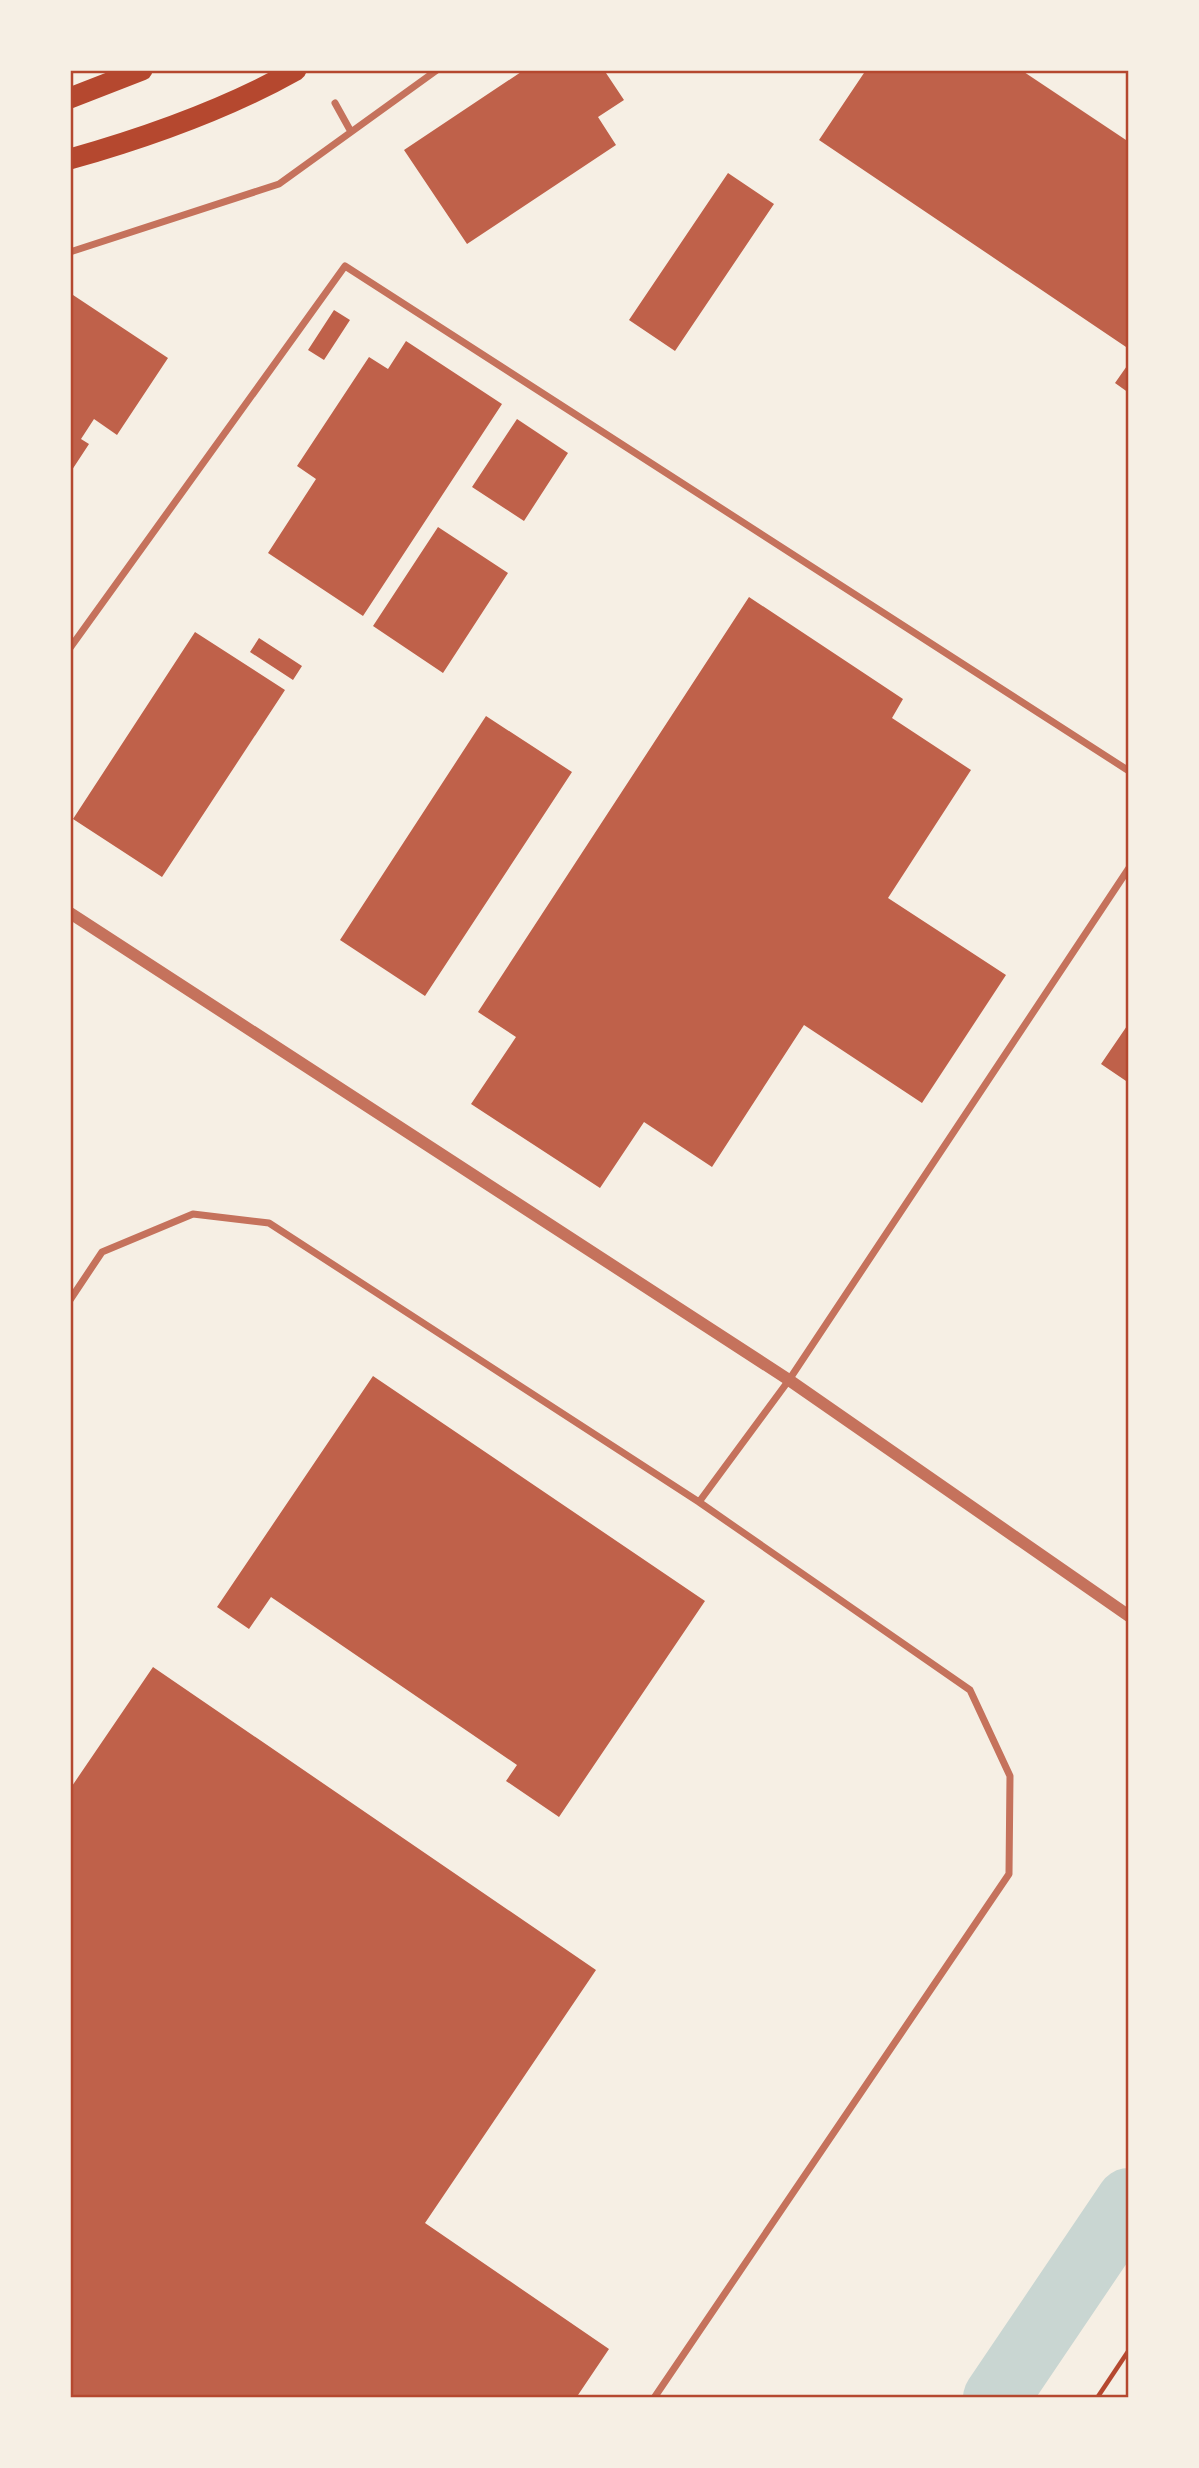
<svg xmlns="http://www.w3.org/2000/svg" width="1199" height="2468" font-family="'Source Sans 3',sans-serif">
<style>
.lines{fill:none;stroke-linecap:round;stroke-linejoin:round}
.river{stroke:#c9d6d2;stroke-width:66}
.building{fill:#bf614a}
.path{stroke:#b5482f;stroke-width:4.5}
.minor{stroke:#c5725c;stroke-width:7}
.tertiary{stroke:#c5725c;stroke-width:12}
.motorway{stroke:#b5482f;stroke-width:21}
.neatline{fill:none;stroke:#b5482f;stroke-width:2.5}
</style>
<rect width="100%" height="100%" fill="#f6efe4"/>
<g class="lines">
<path class="river" d="M996,2398L1129,2201"/>
</g>
<path class="building" d="M524,70H604L624,100L598,117L616,145L467,244L404,150Z
M866,70H1021L1129,142V349L819,140Z
M728,173L774,204L675,351L629,320Z
M70,293L168,358L117,435L94,419L81,439L89,444L70,473Z
M334,310L350,320L324,360L308,350Z
M406,341L502,404L363,616L268,553L316,479L297,466L369,357L388,369Z
M1129,363V393L1115,383Z
M517,419L568,453L524,521L472,487Z
M438,527L508,573L443,673L373,626Z
M749,597L903,699L892,718L971,770L888,898L1006,975L922,1103L804,1025L712,1167L644,1122L600,1188L471,1104L516,1037L478,1012Z
M195,632L285,690L162,877L73,819Z
M259,638L302,666L293,680L250,652Z
M486,716L572,772L425,996L340,940Z
M1129,1023V1083L1101,1064Z
M373,1376L705,1601L559,1817L506,1781L517,1765L271,1597L249,1629L217,1607Z
M153,1667L596,1970L425,2223L609,2349L576,2398H70V1789Z"/>
<g class="lines">
<path class="path" d="M1097,2398L1129,2350"/>
<path class="minor" d="M335,103L350,130
M70,252L279,184L437,70
M70,648L345,266L1129,771
M70,1300L102,1252L193,1214L269,1223L699,1502L970,1690L1010,1776L1009,1874L654,2398
M699,1502L789,1380L1129,868"/>
<path class="tertiary" d="M70,913L789,1380L1129,1616"/>
<path class="motorway" d="M70,98L142,70
M70,159C148,137 225,110 296,70"/>
</g>
<rect width="1199" height="2468" fill="none" stroke="#f6efe4" stroke-width="144"/>
<rect x="72" y="72" width="1055" height="2324" class="neatline"/>
</svg>
